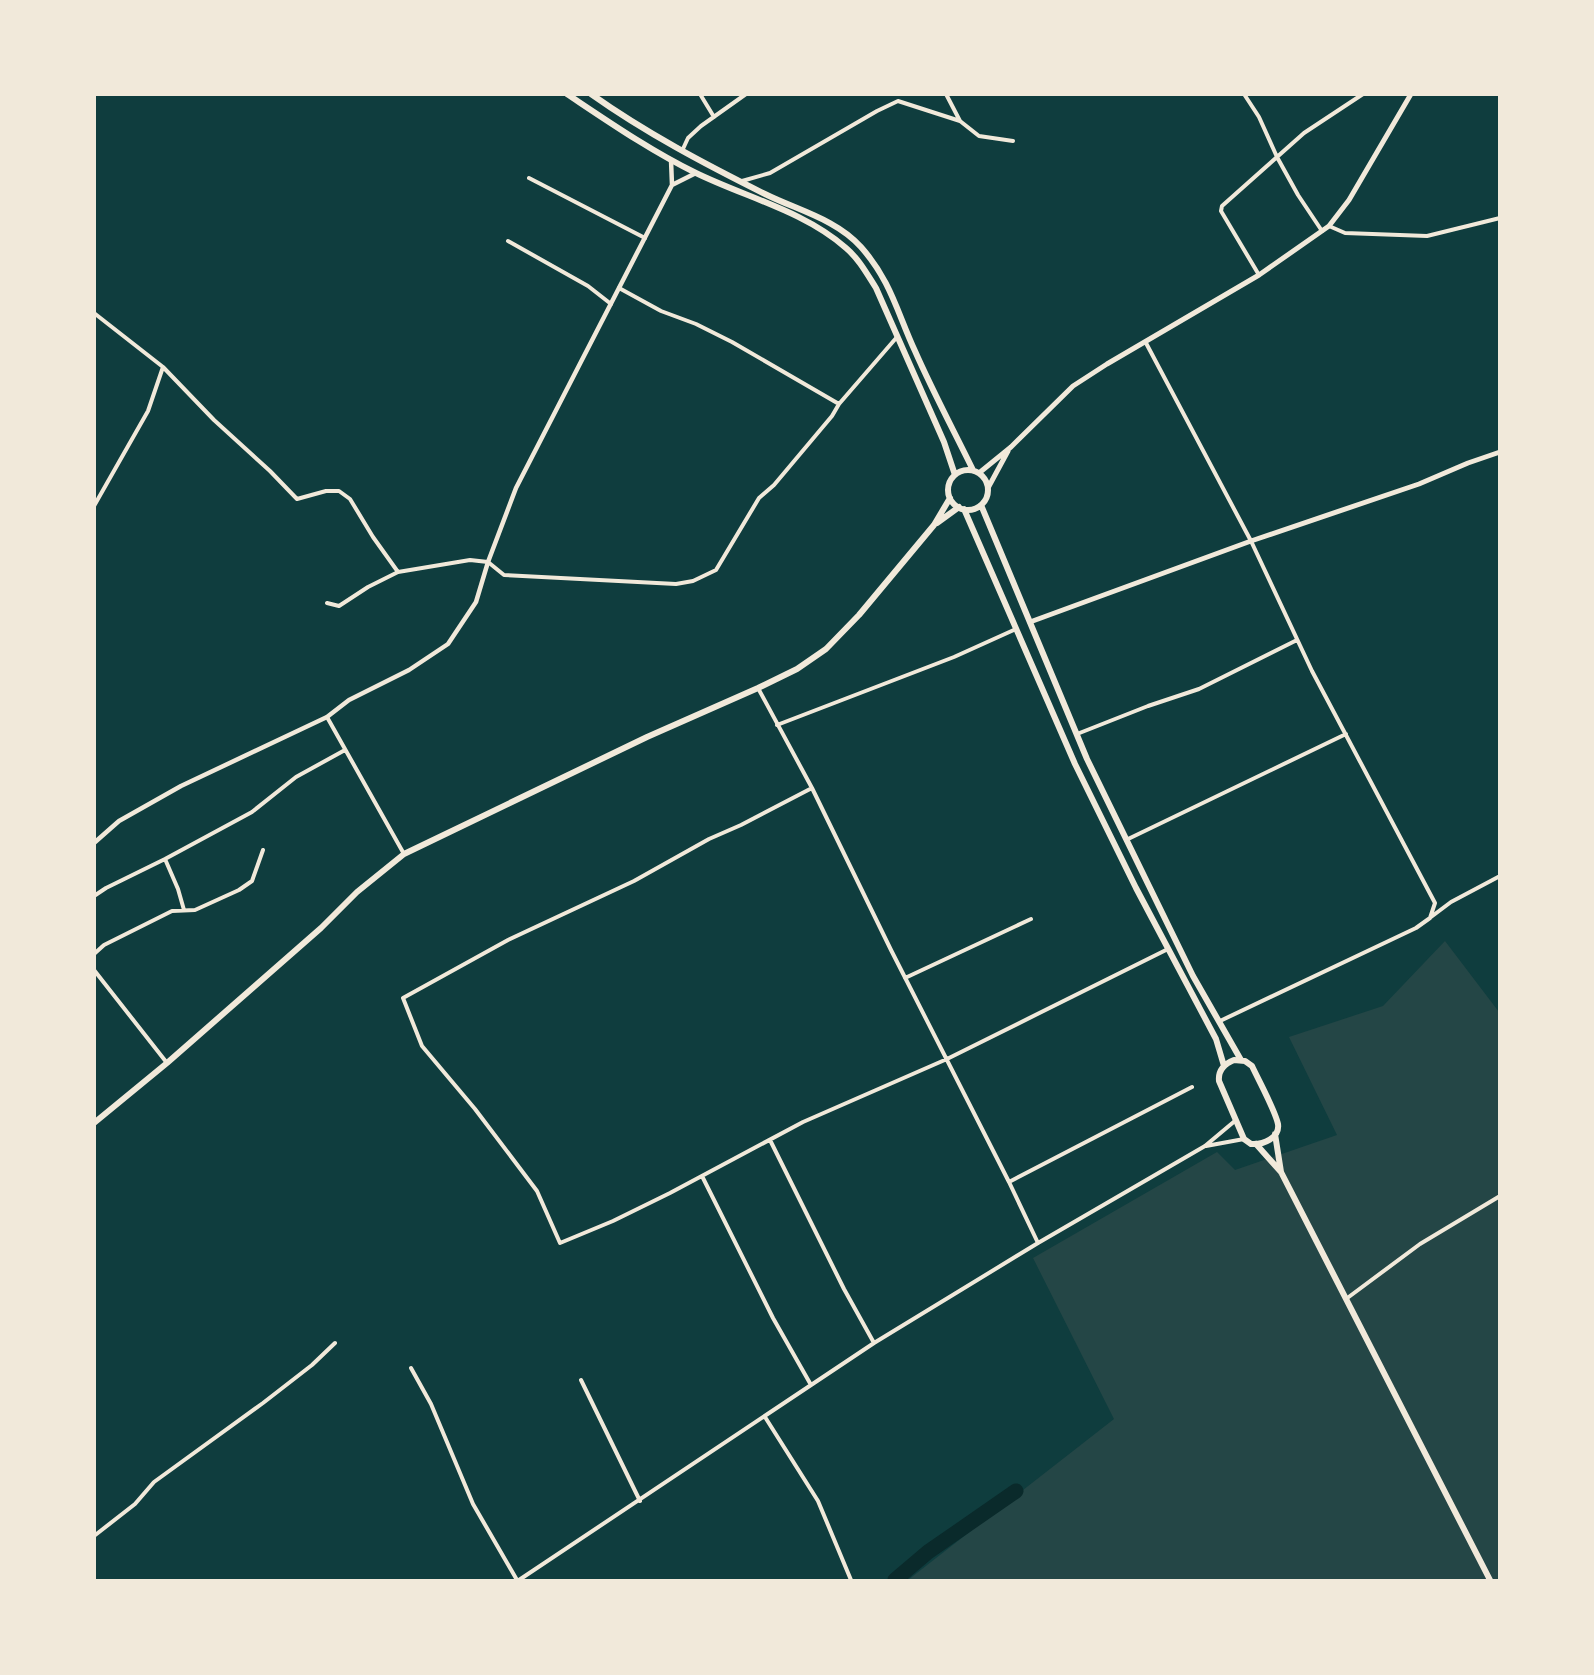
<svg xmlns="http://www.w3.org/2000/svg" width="1594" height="1675" font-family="'Exo 2',sans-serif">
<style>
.green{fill:#244646}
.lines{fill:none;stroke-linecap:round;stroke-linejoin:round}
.river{stroke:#0a2a2b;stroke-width:15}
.minor{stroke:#f1e9da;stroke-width:4}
.tertiary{stroke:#f1e9da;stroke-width:4.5}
.secondary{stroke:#f1e9da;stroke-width:5}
.trunk{stroke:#f1e9da;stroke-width:6}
</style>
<rect width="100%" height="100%" fill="#0f3d3e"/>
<path class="green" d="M1445,941L1499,1012V1580H908L1114,1419L1033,1258L1217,1152L1235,1170L1337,1135L1289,1037L1383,1006Z"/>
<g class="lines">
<path class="river" d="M895,1580L928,1552L1016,1491"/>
<path class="minor" d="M700,94L714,117
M946,94L960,121L979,136L1013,141
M1244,94L1259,117L1277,157L1298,195L1322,231
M682,151L688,138L701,126L746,94
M529,178L645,238
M742,181L770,173L877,111L898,101L960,121
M1329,226L1345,233L1427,236L1500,218
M508,241L588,286L611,304
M1259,275L1221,211L1222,206L1304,133L1363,94
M619,288L661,311L696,324L732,342L839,404
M94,313L163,367L214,420L270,471L297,499L326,491H339L350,499L373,537L398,572
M1146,343L1251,541L1312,671L1435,903L1430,918L1416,928L1220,1021
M94,506L148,411L163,367
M327,603L339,606L368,587L398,572L470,560L488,562L504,575L676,584L693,581L716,570L759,498L774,485L832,416L839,404L897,337
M758,688L812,788L891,950L1009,1182L1038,1243
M327,717L404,854
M777,725L954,657L1016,629
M1077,734L1148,706L1199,689L1297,640
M812,788L741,825L709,839L634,881L508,940L403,998L422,1046L475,1109L537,1191L560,1243L613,1221L670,1193L803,1122L947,1059L1168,949
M1126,840L1346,734
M165,859L178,889L184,910
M94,896L106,888L165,859L252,812L296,777L345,750
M1431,917L1451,902L1500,876
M94,954L104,945L172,911L195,910L239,890L252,881L263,850
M94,970L167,1063
M905,978L1031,919
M770,1140L844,1289L874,1343
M1206,1146L1244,1139
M702,1176L773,1318L811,1385
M1009,1182L1192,1087
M1346,1299L1420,1244L1500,1196
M411,1368L431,1404L473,1504L517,1580
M581,1380L640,1501
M765,1417L818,1501L851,1580
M94,1536L135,1504L154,1482L263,1403L312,1365L335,1343
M519,1580L874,1343L1038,1243L1205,1146L1236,1120"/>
<path class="tertiary" d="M672,185L696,173
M94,843L119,821L181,786L327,717L349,700L409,670L448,644L476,602L488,562L516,488L672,185L671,160"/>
<path class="secondary" d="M979,473L1011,447L1073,386L1107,364L1259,275L1329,226L1349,200L1411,94
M988,488L1008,451
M1030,622L1251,541L1419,484L1468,463L1500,452"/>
<path class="trunk" d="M567,94C609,122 651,151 696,173C745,197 804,211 846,248C859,259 867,274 876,288L944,442L955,475
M591,94C646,133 705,164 765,194C797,210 836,219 861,247C891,281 897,312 915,351C933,392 954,431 973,470
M948 490a20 20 0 1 1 40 0a20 20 0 1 1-40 0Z
M981,505L1087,759L1193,976L1241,1060
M964,509L1075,764L1136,888L1216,1039L1224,1066
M937,523L959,507
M1234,1060L1245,1061L1252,1066C1259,1081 1275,1110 1278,1124C1280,1138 1263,1145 1251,1144L1244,1139L1219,1081C1218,1071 1224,1064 1234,1060Z
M94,1123L167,1063L321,928L357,892L404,854L647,737L758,688L797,669L826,649L859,615L934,525L950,498
M1275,1134L1281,1172
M1256,1144L1281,1172L1490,1580"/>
</g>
<rect width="1594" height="1675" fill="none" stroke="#f1e9da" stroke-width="192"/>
</svg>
